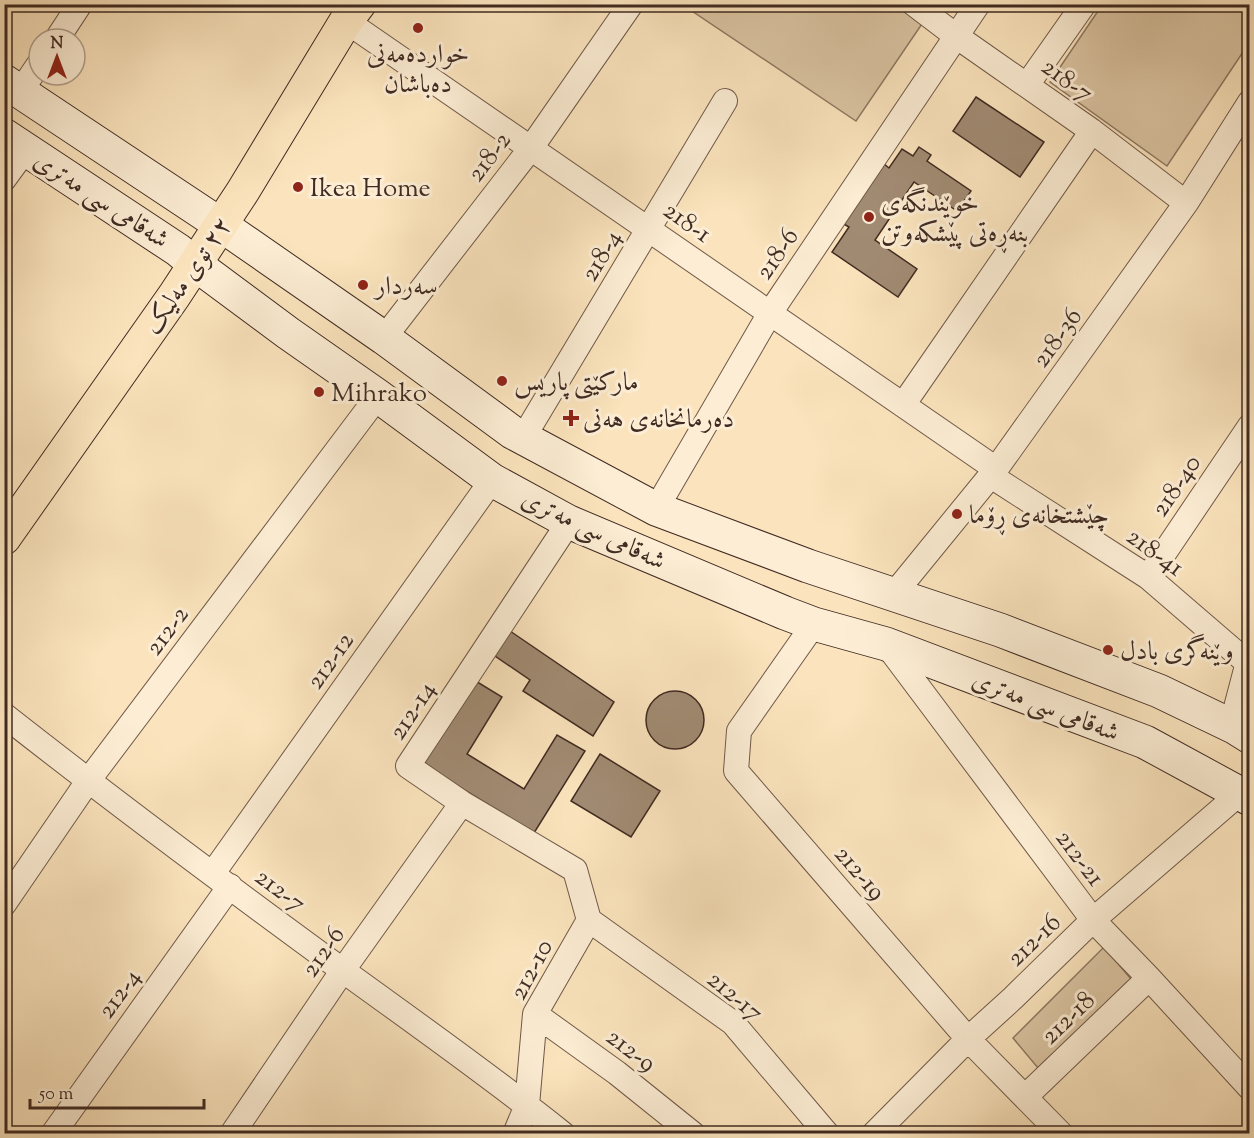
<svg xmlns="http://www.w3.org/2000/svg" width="1254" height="1138" font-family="'Sorts Mill Goudy',Amiri,serif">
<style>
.green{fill:#dbc5a3;stroke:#8e7862;stroke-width:1.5}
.building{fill:#a18b73;stroke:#402b22;stroke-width:1.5}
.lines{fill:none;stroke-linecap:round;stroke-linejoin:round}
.minor-casing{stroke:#6f5949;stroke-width:26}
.tertiary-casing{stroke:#6f5949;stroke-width:32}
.secondary-casing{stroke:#402b22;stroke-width:35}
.primary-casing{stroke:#402b22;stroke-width:35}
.minor{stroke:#fcedd4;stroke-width:24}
.tertiary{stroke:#fcedd4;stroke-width:30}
.secondary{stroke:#fcedd4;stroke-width:33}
.primary{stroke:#fbe4bd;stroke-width:33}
.poi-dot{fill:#8f2418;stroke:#fcedd4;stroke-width:2}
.labels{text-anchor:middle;stroke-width:6;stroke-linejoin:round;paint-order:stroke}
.poi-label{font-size:26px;fill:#402b22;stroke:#fcedd4;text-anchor:start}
.street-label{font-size:26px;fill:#402b22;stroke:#fcedd4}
</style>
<rect width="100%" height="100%" fill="#fbe4bd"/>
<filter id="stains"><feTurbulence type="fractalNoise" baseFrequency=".00333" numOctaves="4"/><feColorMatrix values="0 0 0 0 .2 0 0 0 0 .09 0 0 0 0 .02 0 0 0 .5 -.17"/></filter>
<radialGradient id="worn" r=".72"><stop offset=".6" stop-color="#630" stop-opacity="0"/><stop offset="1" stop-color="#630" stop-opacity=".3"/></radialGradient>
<path class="green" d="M683,5H906L926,18L856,121Z
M1102,5H1249V43L1167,166L1050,82Z
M1104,947L1131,979L1038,1068L1013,1038Z"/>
<path class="building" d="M976,97L1044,142L1020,177L953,131Z
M919,147L931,155L927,161L971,191L957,211L914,182L875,240L917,269L898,297L832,252L849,227L842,223L883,163L889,168L902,149L913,156Z
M510,631L614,702L593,736L523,691L530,680L495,656Z
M474,680L502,697L467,754L524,789L557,735L585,751L534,833L422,764Z
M646 720a29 29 0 1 1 58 0a29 29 0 1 1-58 0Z
M600,754L660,791L631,837L571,801Z"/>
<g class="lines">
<g class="minor-casing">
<path id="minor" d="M914,4L956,36L1092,131L1186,203
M346,21L996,469
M57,39L80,4
M1027,85L1084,4
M20,92L39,64
M4,179L26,149
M384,338L531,148L631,4
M903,405L1092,131
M523,438L725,101
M991,476L1148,577L1250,665
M656,509L770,313L978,4
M1148,577L1250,426
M894,594L996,469L1186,203L1250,102
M814,624L739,731L736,771L968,1039L1061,1134
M886,644L1093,920L1149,978L1250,1088
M4,715C116,803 230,888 345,972C418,1025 492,1077 563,1134
M213,873L492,480
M4,904L88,781L378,396
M589,920L733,1023L827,1134
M535,1014L617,1073L693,1134
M1025,1097L1149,978
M53,1134L230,886
M232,1134L343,970L462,803
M515,1134L527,1105L535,1014L589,920L575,870L462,803L408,766L569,522
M874,1134L968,1039L1013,998L1093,920L1240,793"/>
</g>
<g class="tertiary-casing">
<path id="tertiary" d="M1234,727L1250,666"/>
</g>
<g class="secondary-casing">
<path id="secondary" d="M4,81L221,225L384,338L512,432L656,509L808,566L1000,630L1159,691L1234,727L1250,737
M4,135L178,250L195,264L288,333L378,396L492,480L569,522L785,613L814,624L886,644L1145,742L1250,799"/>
</g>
<g class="primary-casing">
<path id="primary" d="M4,538L174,296L243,191L346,21L359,4"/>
</g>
<use href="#minor" class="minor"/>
<use href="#tertiary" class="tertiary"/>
<use href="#secondary" class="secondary"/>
<use href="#primary" class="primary"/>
</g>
<g class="poi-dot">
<circle cx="418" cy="28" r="6"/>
<circle cx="298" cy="187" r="6"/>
<circle cx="869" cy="217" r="6"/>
<circle cx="363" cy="285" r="6"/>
<circle cx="502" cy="381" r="6"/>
<circle cx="319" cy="392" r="6"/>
<path d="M568 409h6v6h6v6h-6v6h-6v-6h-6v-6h6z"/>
<circle cx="957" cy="514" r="6"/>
<circle cx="1108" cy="650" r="6"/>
</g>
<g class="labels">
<g class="poi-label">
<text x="418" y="62" text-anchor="middle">خواردەمەنی<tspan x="418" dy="30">دەباشان</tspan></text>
<text x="310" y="196">Ikea Home</text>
<text x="881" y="211">خوێندنگەی<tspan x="881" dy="30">بنەڕەتی پێشکەوتن</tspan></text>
<text x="375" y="294">سەردار</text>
<text x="514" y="390">مارکێتی پاریس</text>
<text x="331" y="401">Mihrako</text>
<text x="583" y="427">دەرمانخانەی هەنی</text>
<text x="969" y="523">چێشتخانەی ڕۆما</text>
<text x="1120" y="659">وێنەگری بادل</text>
</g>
<g class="street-label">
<text transform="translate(1068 79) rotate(36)" y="9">218-7</text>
<text transform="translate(488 156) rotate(-53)" y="9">218-2</text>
<text transform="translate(102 199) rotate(33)" y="9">شەقامی سی مەتری</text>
<text transform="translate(688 221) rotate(35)" y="9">218-1</text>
<text transform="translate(776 253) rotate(-56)" y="9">218-6</text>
<text transform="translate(600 255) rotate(-59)" y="9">218-4</text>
<text transform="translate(187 275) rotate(-56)" y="9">٢٢ توی مەلیک</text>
<text transform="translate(1056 337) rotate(-54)" y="9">218-36</text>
<text transform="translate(1175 485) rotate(-56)" y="9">218-40</text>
<text transform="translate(594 529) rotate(25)" y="9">شەقامی سی مەتری</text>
<text transform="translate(1156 551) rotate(36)" y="9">218-41</text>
<text transform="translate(166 630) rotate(-53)" y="9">212-2</text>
<text transform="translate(329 660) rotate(-55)" y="9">212-12</text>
<text transform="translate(1046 705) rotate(21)" y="9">شەقامی سی مەتری</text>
<text transform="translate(411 710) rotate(-57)" y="9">212-14</text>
<text transform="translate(1081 857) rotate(53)" y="9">212-21</text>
<text transform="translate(861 872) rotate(49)" y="9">212-19</text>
<text transform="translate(281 889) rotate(37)" y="9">212-7</text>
<text transform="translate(1033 939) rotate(-44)" y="9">212-16</text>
<text transform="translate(322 951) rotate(-55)" y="9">212-6</text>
<text transform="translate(530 969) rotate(-62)" y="9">212-10</text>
<text transform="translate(118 993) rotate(-54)" y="9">212-4</text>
<text transform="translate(736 995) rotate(40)" y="9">212-17</text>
<text transform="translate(1067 1017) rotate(-44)" y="9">212-18</text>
<text transform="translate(632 1049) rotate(37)" y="9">212-9</text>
</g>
</g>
<rect width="1254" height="1138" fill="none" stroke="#fbe4bd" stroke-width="24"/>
<rect x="6" y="6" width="1242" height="1126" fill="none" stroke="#402b22" stroke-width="3"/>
<rect x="12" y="12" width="1230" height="1114" fill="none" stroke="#402b22" stroke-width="1.5"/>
<g transform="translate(57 57)"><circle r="28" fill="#fcedd4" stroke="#b19f8d" stroke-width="1.5"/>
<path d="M0-4.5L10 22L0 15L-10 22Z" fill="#8f2418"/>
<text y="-9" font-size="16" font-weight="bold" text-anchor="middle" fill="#402b22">N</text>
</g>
<path d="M30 1099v9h174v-9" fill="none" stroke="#402b22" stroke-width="3"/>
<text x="39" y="1099" font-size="18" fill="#402b22" stroke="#fcedd4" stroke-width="4.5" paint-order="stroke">50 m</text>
<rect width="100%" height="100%" filter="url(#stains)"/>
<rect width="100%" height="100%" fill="url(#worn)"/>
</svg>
